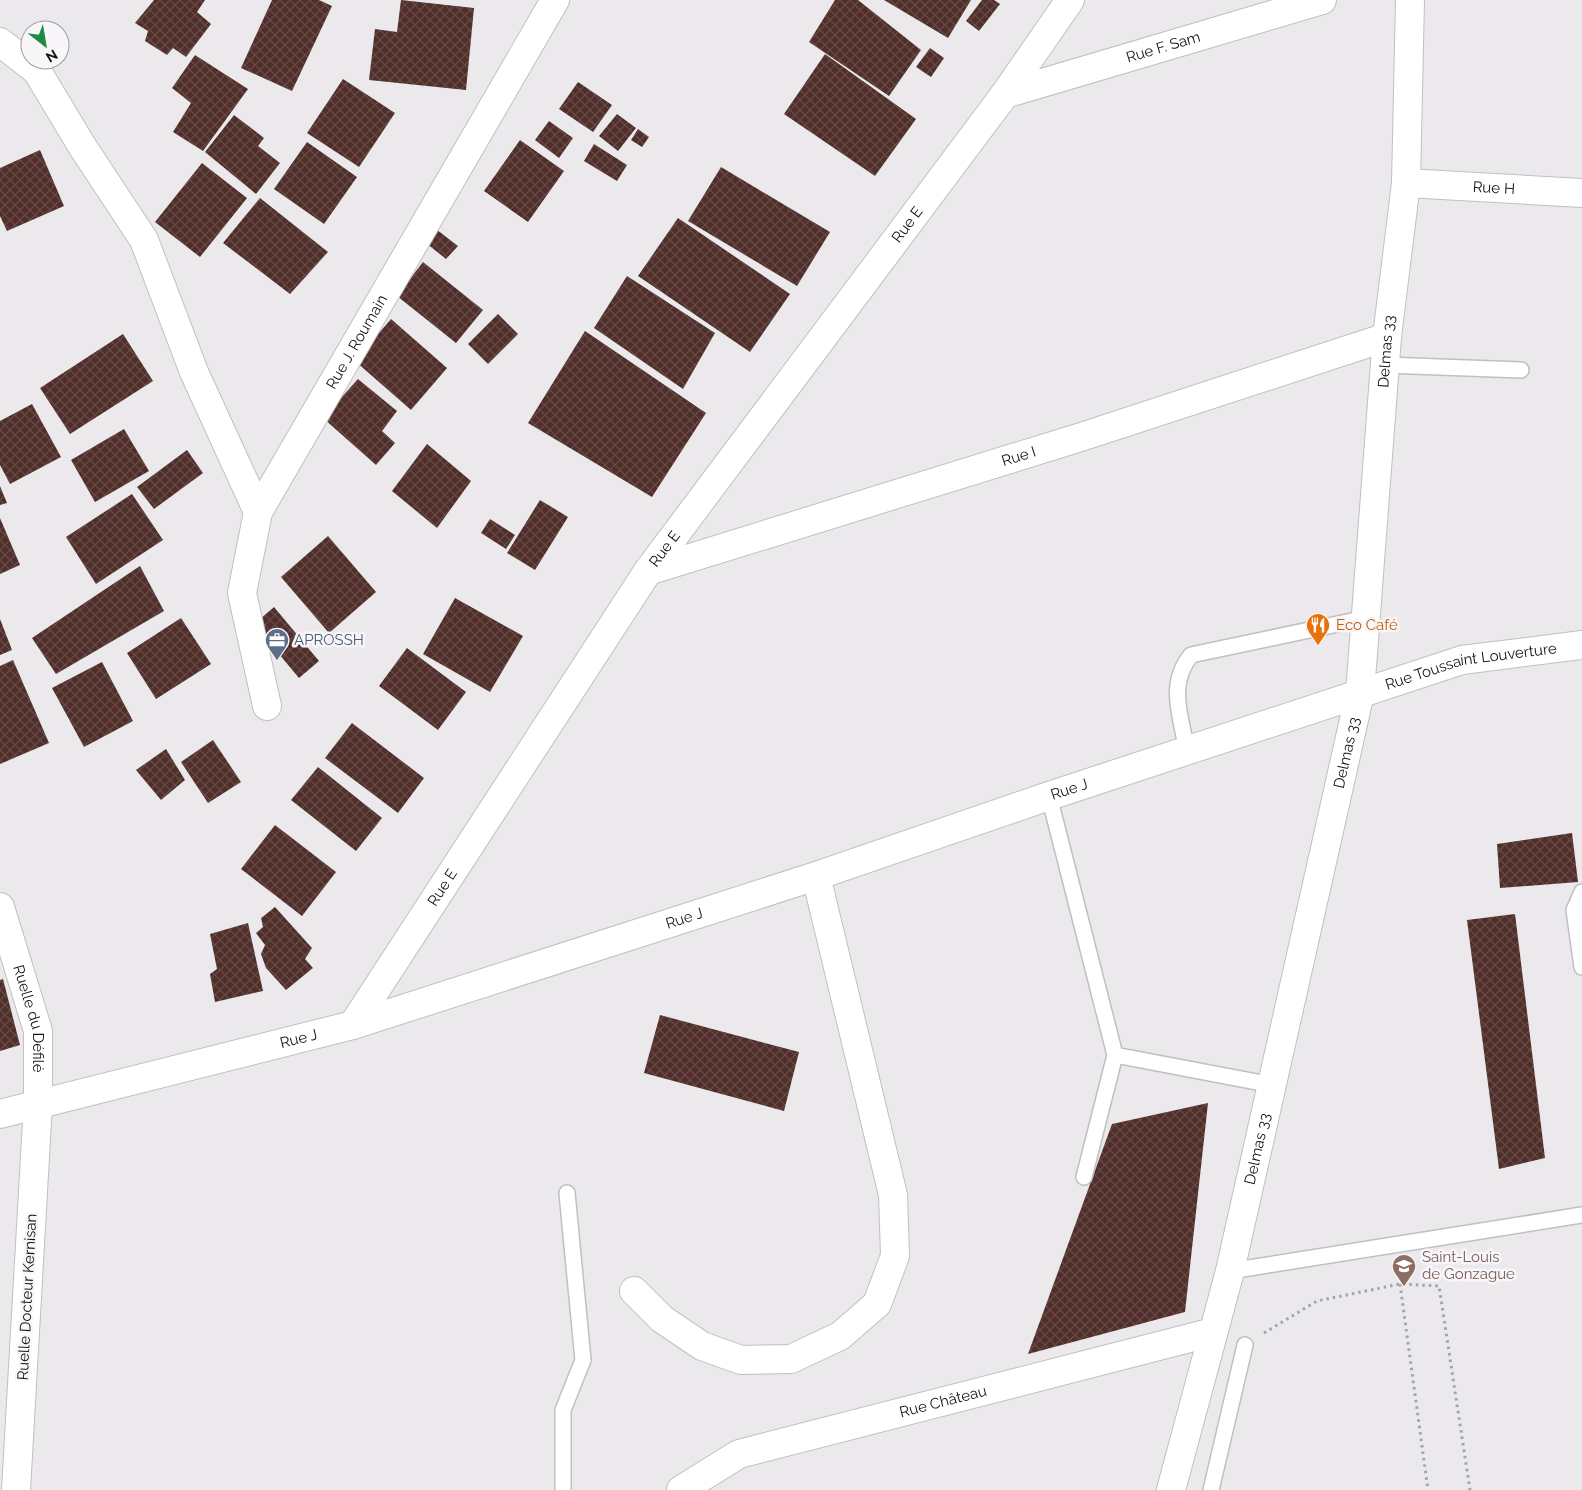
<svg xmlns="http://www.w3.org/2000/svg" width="1582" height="1490" font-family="Raleway,sans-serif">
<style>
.building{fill:url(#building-cross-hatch)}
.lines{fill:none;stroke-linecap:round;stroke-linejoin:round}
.service-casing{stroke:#c1bfc2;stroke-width:18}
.minor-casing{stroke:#c1bfc2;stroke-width:30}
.tertiary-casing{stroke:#c1bfc2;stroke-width:30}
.secondary-casing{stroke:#c1bfc2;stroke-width:30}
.path{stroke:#a4a3a5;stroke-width:3;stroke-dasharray:2.5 4;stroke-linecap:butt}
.service{stroke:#fff;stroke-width:15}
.minor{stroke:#fff;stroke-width:28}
.tertiary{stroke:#fff;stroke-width:28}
.secondary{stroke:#fff;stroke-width:28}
.labels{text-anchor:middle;stroke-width:5;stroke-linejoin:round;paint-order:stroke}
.street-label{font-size:15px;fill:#131314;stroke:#f8f6f9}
.food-label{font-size:15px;fill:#c56008;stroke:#f8f6f9;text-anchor:start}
.service-label{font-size:15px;fill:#4e5e75;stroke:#f8f6f9;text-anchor:start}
.education-label{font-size:15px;fill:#785e54;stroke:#f8f6f9;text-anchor:start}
</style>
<defs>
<pattern id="building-cross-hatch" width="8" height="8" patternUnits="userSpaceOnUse" patternTransform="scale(1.25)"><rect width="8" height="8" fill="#502e2a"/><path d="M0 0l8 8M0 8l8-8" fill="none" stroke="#654a46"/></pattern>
</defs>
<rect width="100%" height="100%" fill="#ebe9ec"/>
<path class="building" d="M154,0H205L197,12L211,24L186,57L173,48L167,55L145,41L148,31L135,23Z
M272,0H319L332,6L292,91L241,68Z
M401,0L474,8L466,90L369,80L375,29L397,32Z
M835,0H858L921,50L889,96L809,42Z
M884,0H971L948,38Z
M982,0H994L1000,4L979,31L966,21Z
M930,48L944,58L931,77L916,67Z
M825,54L916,119L875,176L784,114Z
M195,55L248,89L203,151L173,132L191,103L172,88Z
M343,79L395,113L359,167L307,133Z
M578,82L612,105L593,132L559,109Z
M617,114L636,128L618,151L599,136Z
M234,115L264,138L258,146L280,163L256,194L205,152Z
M549,121L573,138L559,158L535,140Z
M638,129L649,137L642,147L631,140Z
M520,140L564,171L528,222L484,191Z
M307,142L357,177L324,224L274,189Z
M594,144L627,165L617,181L584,161Z
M40,150L64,206L7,231L0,216V168Z
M202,163L247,198L200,257L155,222Z
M721,167L830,232L797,286L688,221Z
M260,198L328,252L290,294L223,243Z
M678,218L790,294L750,352L638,276Z
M432,226L458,246L446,259L421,239Z
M423,262L483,310L456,343L397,296Z
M627,276L715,333L683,389L594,328Z
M498,314L518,334L488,364L468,344Z
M391,319L447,368L411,410L355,361Z
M585,331L706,413L652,497L528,423Z
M123,334L153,381L70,434L40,388Z
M358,379L397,411L382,431L395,443L376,465L323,418Z
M32,404L61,457L10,484L0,465V421Z
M124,429L149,471L95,502L71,460Z
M427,444L471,481L437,528L392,491Z
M187,450L203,473L154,509L137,487Z
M0,486L7,503L0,505Z
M132,494L163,540L96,584L66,537Z
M540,500L568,517L535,570L507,553Z
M0,518L20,565L0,574Z
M490,519L515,535L506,549L481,533Z
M328,536L376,592L329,633L281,577Z
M140,566L164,611L56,674L32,638Z
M455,598L523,636L490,692L423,654Z
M274,607L319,661L299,678L254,624Z
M181,618L211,664L156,699L127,653Z
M0,619L12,650L0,655Z
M407,648L466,692L438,730L379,686Z
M13,660L49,743L0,764V666Z
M102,662L133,721L84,747L52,688Z
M352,723L424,778L398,813L325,758Z
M213,740L241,782L208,803L181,762Z
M166,749L185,780L161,800L136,770Z
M318,767L382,818L356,851L291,800Z
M275,825L336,872L302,916L241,869Z
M1572,833L1578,882L1500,888L1497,844Z
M275,907L312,948L305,959L313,968L286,990L266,968L261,954L265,945L256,933L263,927L261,918Z
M1515,914L1545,1158L1499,1169L1467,920Z
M248,923L263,991L215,1002L210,974L217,969L210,934Z
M3,979L20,1045L0,1051V980Z
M660,1015L799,1052L784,1111L644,1073Z
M1208,1103L1185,1312L1028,1354L1112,1124Z"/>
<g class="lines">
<g class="service-casing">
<path id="service" d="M1385,365L1521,370
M1187,751C1181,716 1167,685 1191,655L1366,618
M1049,796L1115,1055L1272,1085
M1582,892L1574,910L1582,967
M1084,1177L1115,1055
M1230,1271L1582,1215
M563,1490V1410L583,1360L567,1193
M1211,1490L1245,1345"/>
</g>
<g class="minor-casing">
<g id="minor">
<path d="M0,42L37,71L82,146L144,240L194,372L258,512"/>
<path id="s1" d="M1005,94L1322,0"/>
<path id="s2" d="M1406,183L1582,193"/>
<path id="s3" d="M648,571L1081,437L1387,337"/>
<path id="s4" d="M267,706L242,593L258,512L555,0"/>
<path id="s5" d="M0,907L38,1031V1104L16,1490"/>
<path id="s6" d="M353,1025L648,571L1005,94L1070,0"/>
<path d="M634,1291L662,1319L702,1346L741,1360L791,1359L840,1336L877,1304L895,1256L893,1195L816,876"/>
<path id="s7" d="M681,1490L739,1454L1213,1332"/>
</g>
</g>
<g class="tertiary-casing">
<g id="tertiary">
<path id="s8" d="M0,1114L353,1025L816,876L1049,796L1462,660L1582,645"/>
</g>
</g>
<g class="secondary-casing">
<g id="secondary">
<path id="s9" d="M1171,1490L1230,1271L1360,693L1387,337L1406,183L1410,0"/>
</g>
</g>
<path class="path" d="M1400,1284L1428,1490
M1264,1333L1317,1301L1400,1284L1439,1286L1470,1490"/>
<use href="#service" class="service"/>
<use href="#minor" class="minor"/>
<use href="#tertiary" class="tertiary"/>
<use href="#secondary" class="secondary"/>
</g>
<defs>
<g id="restaurant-pin" transform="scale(1.25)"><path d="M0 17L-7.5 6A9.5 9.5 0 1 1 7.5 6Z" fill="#e8710a" stroke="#f8f6f9"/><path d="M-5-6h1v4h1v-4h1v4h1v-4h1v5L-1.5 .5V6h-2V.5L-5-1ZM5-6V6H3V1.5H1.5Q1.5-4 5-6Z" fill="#fff"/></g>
<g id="office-pin" transform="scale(1.25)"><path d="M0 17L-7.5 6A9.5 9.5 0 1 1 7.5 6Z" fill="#5c6f8a" stroke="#f8f6f9"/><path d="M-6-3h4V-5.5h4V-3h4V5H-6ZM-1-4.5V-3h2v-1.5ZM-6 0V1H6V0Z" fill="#fff"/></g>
<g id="school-pin" transform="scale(1.25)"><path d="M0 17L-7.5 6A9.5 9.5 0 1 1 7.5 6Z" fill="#8d6e63" stroke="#f8f6f9"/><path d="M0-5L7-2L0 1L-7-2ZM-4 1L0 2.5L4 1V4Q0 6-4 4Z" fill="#fff"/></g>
</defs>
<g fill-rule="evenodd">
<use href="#restaurant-pin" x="1318" y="625"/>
<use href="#office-pin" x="277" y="640"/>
<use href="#school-pin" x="1404" y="1266"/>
</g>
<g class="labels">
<g class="street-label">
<text dy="5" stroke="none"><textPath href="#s1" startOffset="165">Rue F. Sam</textPath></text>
<text dy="5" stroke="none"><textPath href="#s2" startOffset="88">Rue H</textPath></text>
<text dy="5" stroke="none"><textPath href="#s6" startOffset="974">Rue E</textPath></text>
<text dy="5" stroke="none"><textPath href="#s4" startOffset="395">Rue J. Roumain</textPath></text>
<text dy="5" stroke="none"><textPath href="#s9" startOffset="1162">Delmas 33</textPath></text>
<text dy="5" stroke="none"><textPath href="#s3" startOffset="388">Rue I</textPath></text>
<text dy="5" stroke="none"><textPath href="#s6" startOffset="569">Rue E</textPath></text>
<text dy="5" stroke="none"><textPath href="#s8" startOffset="1539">Rue Toussaint Louverture</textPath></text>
<text dy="5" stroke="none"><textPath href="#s9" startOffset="758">Delmas 33</textPath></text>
<text dy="5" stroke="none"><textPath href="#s8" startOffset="1118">Rue J</textPath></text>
<text dy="5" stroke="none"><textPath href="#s6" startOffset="164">Rue E</textPath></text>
<text dy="5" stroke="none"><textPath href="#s8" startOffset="712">Rue J</textPath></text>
<text dy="5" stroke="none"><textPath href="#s5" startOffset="116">Ruelle du Défilé</textPath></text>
<text dy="5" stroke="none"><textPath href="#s8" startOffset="308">Rue J</textPath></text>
<text dy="5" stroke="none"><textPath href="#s9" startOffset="352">Delmas 33</textPath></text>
<text transform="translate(27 1297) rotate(-87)" y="5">Ruelle Docteur Kernisan</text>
<text dy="5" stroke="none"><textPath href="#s7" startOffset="279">Rue Château</textPath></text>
</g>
<g class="food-label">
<text x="1336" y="630">Eco Café</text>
</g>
<g class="service-label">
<text x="294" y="645">APROSSH</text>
</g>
<g class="education-label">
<text x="1422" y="1262">Saint-Louis<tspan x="1422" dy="17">de Gonzague</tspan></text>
</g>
</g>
<g transform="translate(45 45) rotate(149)"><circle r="24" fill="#f8f6f9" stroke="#9c9b9d"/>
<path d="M0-4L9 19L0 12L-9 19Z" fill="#1e8b43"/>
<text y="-8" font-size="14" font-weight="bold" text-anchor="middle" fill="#131314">N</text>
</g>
</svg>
